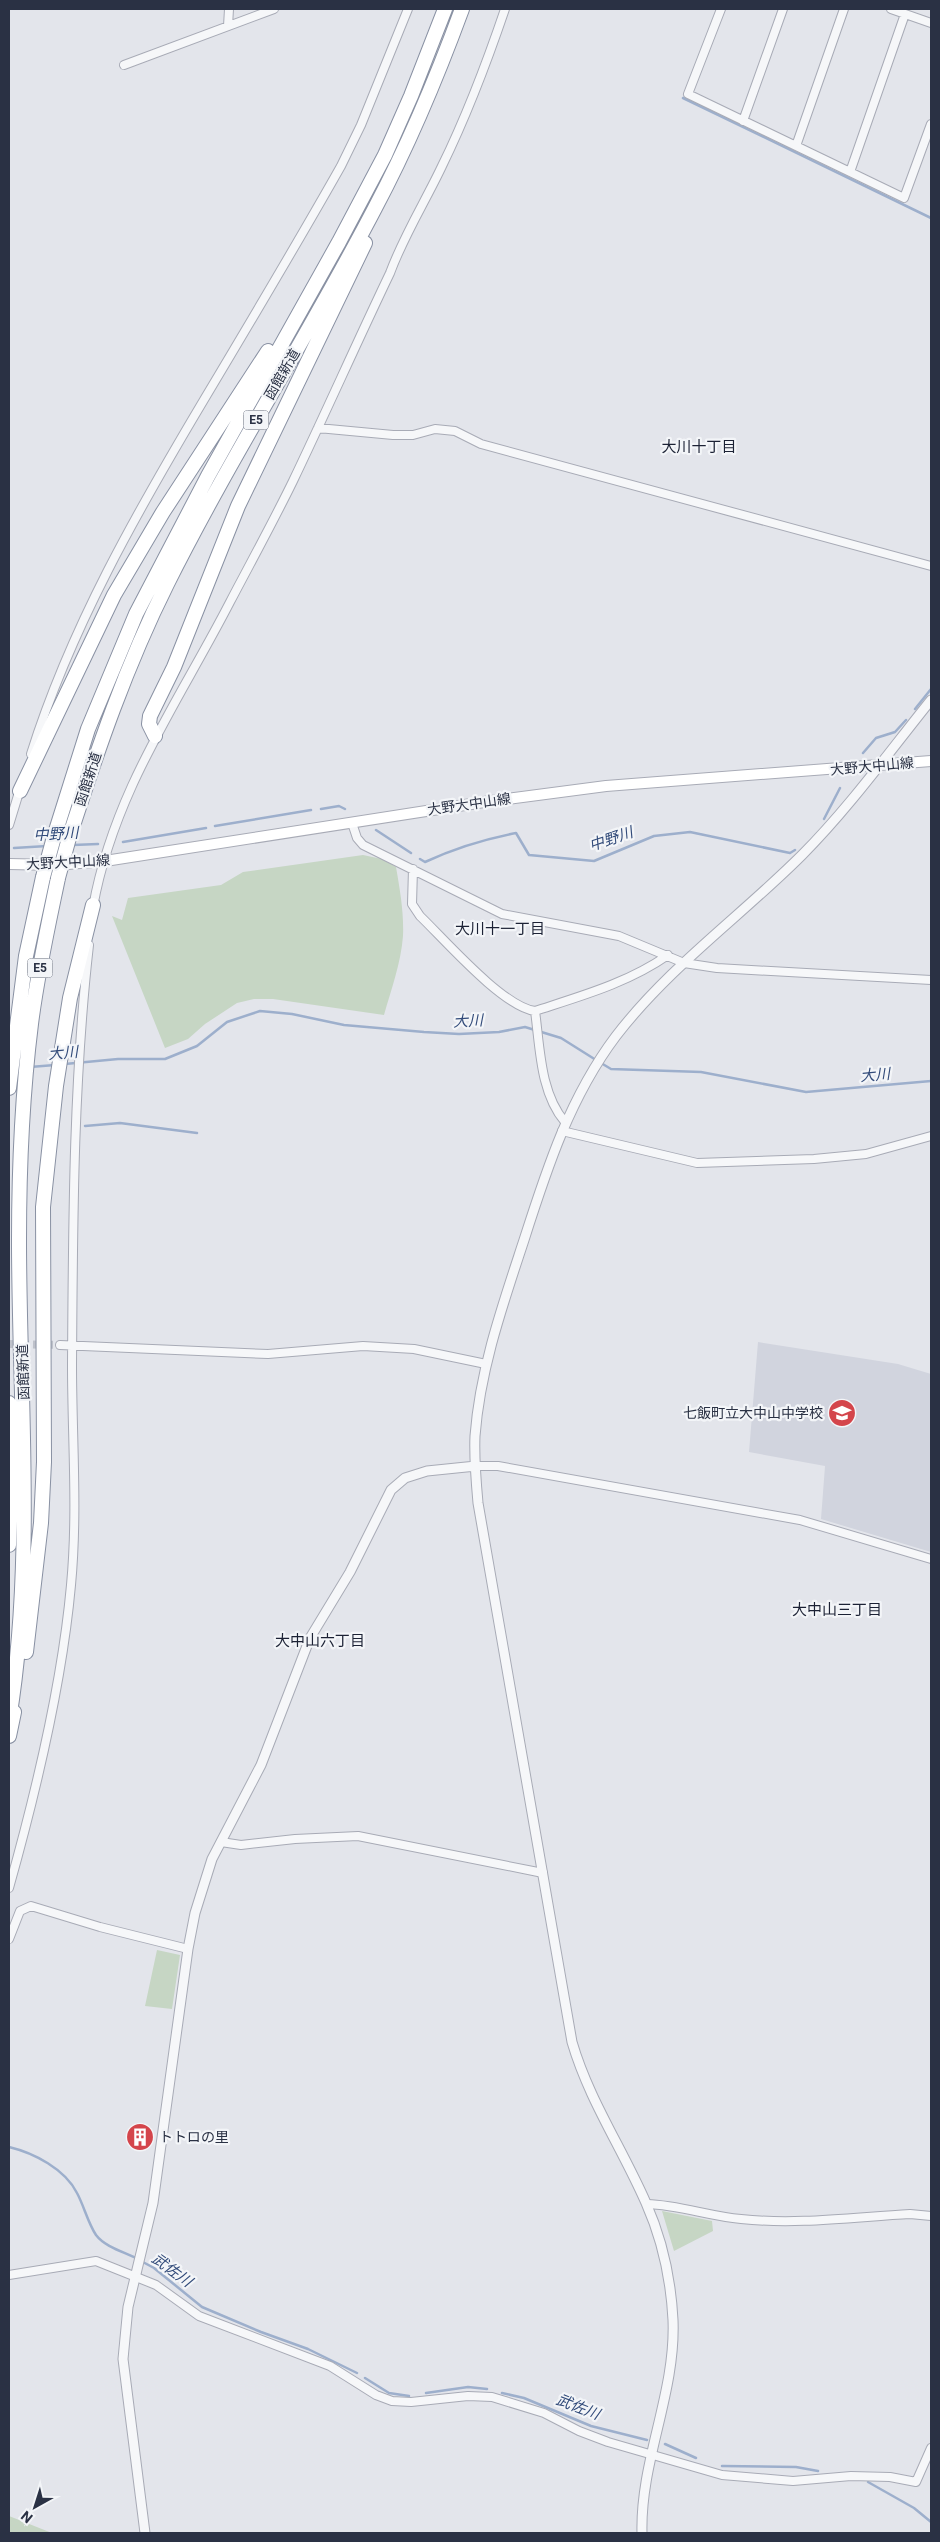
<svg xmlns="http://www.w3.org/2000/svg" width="940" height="2542" font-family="Roboto,'Noto Sans JP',sans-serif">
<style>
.built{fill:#d1d4de}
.green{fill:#c6d6c4}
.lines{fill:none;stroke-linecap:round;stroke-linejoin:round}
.stream{stroke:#9dafcc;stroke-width:2.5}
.minor-tunnel{stroke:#bec1ca;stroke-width:8;stroke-dasharray:8 4;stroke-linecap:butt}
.minor-casing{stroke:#a8abb6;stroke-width:10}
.tertiary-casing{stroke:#a8abb6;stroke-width:11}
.secondary-casing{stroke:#a8abb6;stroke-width:12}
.motorway-casing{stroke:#8991a3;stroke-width:16}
.minor{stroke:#f6f7f9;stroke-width:8}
.tertiary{stroke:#f6f7f9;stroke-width:9}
.secondary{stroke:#fff;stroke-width:10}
.motorway{stroke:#fff;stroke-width:14}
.motorway-bridge-casing{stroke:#8991a3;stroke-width:16;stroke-linecap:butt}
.motorway-bridge{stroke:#fff;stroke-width:14}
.labels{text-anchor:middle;stroke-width:4.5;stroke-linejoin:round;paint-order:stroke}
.shield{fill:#f3f5f8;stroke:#666c7a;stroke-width:1}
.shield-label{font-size:12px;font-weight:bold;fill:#2a3144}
.street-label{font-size:14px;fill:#2a3144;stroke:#f3f5f8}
.poi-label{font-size:14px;fill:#2a3144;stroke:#f3f5f8;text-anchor:end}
.neighbourhood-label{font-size:15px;fill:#1c2235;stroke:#f3f5f8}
.water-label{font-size:15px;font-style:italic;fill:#324b7a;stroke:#f3f5f8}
</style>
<rect width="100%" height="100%" fill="#e3e5eb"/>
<path class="built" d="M758,1342L898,1364L931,1374V1552L821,1519L825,1466L749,1452Z"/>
<path class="green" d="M363,855L382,859L396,867C400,890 404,913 403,936C401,963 391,990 384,1015L273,999H254L237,1003L205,1024L188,1039L165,1048L112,916L122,920L128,898L221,885L243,872Z
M157,1950L180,1955L172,2009L145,2006Z
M662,2211L712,2221L713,2231L674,2251Z
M9,2516L52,2533H9Z"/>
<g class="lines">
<path class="stream" d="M683,98L931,218
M915,709L931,689
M863,753L876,738L895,732L906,720
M321,809L339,806L345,809
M824,819L840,788
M215,826L311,810
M376,830L411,853
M123,842L206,828
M73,845L98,844
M14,848L47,846
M420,859L425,862C455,848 485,839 516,833L529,855L594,861L654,836L690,832L790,853L795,850
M601,1063L611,1069L701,1072L806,1092L931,1081
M65,1064L118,1059H165L197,1046L227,1022L260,1011L292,1014L344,1025L424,1032L459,1034L499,1032L525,1027L561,1038L596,1060
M30,1067L55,1065
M85,1126L120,1123L197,1133
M9,2147C34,2153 65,2169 77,2193C84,2206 88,2223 96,2235C105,2247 124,2252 136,2258
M141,2261L154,2268L202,2307L261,2332L308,2349L357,2373
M365,2378L389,2393L409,2396
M426,2393L468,2387L487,2389
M502,2393L524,2398L591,2426L647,2440
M665,2444L696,2458
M722,2466L796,2467L818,2471
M868,2482L914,2508L931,2522"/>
<path class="minor-tunnel" d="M9,1344L60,1345"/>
<g class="minor-casing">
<path id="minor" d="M721,9L688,94L904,198L931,124
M891,9L931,23
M228,26L229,9
M124,65L274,9
M743,121L783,9
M796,146L844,9
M850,172L905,14
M318,428L393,435H413L435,429L455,431L481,444L931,566
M31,754C71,627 137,512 205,398C251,321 297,244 341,166L361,125L408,9
M352,823L357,838L363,845L502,914L619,936L684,963L717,968L931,980
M9,825L20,789
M413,869L412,904L420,916C445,940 503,1007 535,1011C581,996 628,983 668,955
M93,907C114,791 178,703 230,602C251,562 273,522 293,481C326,412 357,342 390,273C404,235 425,202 442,166C467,115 487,62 505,9
M535,1011C540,1047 540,1093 565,1122
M562,1131L697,1163L814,1159L866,1154L931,1136
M60,1345L268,1354L363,1346L414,1349L486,1364
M476,1466H498L800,1520L931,1559
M221,1842L241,1845L295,1839L358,1836L543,1873
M9,1888C36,1792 62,1685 71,1585C78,1511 72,1439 72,1365C73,1225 73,1085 89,945
M9,1939L20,1911L31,1906L100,1927L188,1949
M647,2204C679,2205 709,2216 741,2219C797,2225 855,2217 910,2214L931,2216
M9,2275L96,2261L156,2285L199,2316L330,2366L376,2395L392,2401L411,2402L468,2396L492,2397L544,2413L579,2431L608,2442L722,2475L793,2481L851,2476L890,2477L916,2482L931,2448"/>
</g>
<g class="tertiary-casing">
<path id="tertiary" d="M145,2533L123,2359L128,2307L153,2203L188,1949L195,1913L212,1859L261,1765L310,1638L350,1572L391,1490L405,1478L427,1471L476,1466
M642,2533C640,2461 676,2393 673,2320C671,2281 662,2239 646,2203C622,2148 589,2100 572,2042L478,1503C476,1481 474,1458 475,1436C480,1369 503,1304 524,1240C547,1168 570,1097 616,1036C669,967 741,916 802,855C848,809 890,751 931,700"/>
</g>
<g class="secondary-casing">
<path id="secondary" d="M9,864L55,865L105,861L484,802L606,786L931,761"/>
</g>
<g class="motorway-casing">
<path id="motorway" d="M155,736L149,724L150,716L174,667L238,506L365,243
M20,791L114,595L163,512L268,351
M54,837L88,729L136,614L208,476L339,242L385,155L411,96L445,9
M69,838C97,751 126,666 167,584C231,456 309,335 375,208C409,144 437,77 462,9
M9,1088L26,956L43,877
M9,1403L11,1483L9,1545
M26,1652L41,1523L44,1462L43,1207L56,1086L70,998L93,905
M9,1719C35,1560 19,1400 19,1240C19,1168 22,1096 31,1024C37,975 48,926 58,878
M9,1736L14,1712"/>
</g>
<use href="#minor" class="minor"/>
<use href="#tertiary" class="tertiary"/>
<use href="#secondary" class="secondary"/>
<use href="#motorway" class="motorway"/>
<g class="motorway-bridge-casing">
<path id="motorway-bridge" d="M43,877L54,837
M58,878L69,838"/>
</g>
<use href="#motorway-bridge" class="motorway-bridge"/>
</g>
<defs>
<g id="school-disc" transform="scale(1.4375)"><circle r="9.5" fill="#d4454b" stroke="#f3f5f8"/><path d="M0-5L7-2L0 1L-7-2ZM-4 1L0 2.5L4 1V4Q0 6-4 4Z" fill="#fff"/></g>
<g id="building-disc" transform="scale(1.4375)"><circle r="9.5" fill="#d4454b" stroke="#f3f5f8"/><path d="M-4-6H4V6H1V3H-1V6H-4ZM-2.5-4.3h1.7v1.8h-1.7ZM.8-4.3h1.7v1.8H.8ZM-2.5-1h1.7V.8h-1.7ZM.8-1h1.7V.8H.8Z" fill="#fff"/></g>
</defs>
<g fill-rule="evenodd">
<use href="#school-disc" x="842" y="1413"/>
<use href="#building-disc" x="140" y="2137"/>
</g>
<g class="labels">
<g class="shield">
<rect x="243.5" y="410.5" width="25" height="19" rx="4"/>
<rect x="27.5" y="958.5" width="25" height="19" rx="4"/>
</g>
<g class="shield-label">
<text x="256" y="424">E5</text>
<text x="40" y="972">E5</text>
</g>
<g class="street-label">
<text transform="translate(282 374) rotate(-60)" y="5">函館新道</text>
<text transform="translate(872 766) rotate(-5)" y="5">大野大中山線</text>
<text transform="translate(88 779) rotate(-72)" y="5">函館新道</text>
<text transform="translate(469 804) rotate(-8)" y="5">大野大中山線</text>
<text transform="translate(68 862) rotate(-3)" y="5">大野大中山線</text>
<text transform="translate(23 1372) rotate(-92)" y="5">函館新道</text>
</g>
<g class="poi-label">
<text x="823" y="1418">七飯町立大中山中学校</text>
<text x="159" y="2142" text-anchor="start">トトロの里</text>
</g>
<g class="neighbourhood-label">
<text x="699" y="452">大川十丁目</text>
<text x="500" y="934">大川十一丁目</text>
<text x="837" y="1615">大中山三丁目</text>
<text x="320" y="1646">大中山六丁目</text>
</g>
<g class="water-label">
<text transform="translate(56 834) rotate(-3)" y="5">中野川</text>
<text transform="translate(611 839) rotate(-19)" y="5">中野川</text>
<text transform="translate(468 1021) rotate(-3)" y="5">大川</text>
<text transform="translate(63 1053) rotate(-5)" y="5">大川</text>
<text transform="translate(875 1075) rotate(-5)" y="5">大川</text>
<text transform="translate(172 2270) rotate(36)" y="5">武佐川</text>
<text transform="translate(578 2407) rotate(21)" y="5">武佐川</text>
</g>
</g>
<rect width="940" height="2542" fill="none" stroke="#2a3144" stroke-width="20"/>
<g transform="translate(35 2507) rotate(219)" stroke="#f3f5f8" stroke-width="4" paint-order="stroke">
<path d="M0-4L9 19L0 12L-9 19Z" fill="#2a3144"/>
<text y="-8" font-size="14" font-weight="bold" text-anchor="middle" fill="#2a3144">N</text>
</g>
</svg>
